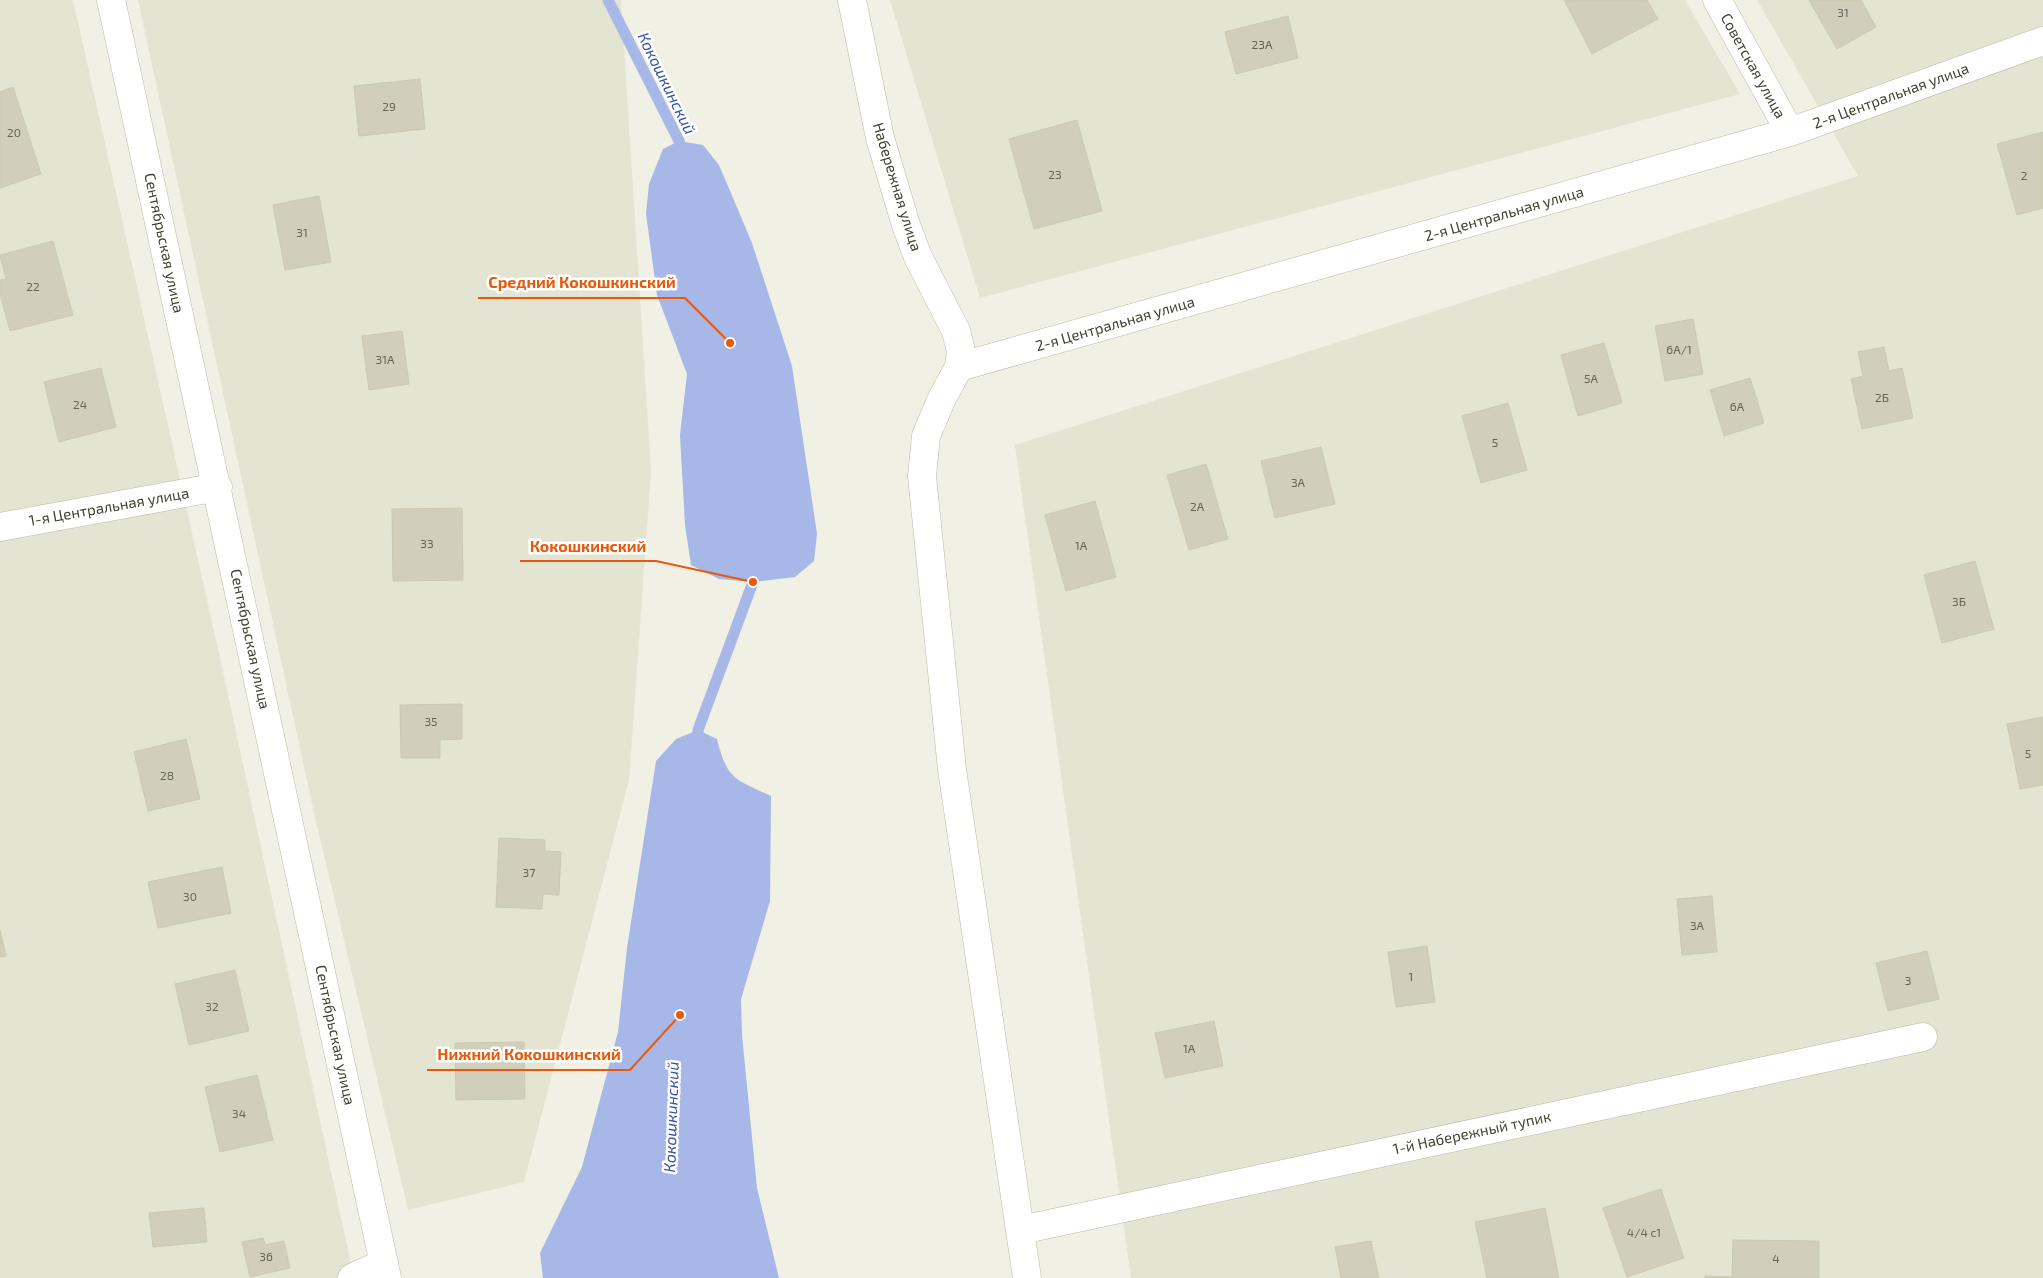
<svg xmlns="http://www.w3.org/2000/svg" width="2043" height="1278" font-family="'Exo 2',sans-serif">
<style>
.residential{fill:#e4e4d3}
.water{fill:#a6b7e8}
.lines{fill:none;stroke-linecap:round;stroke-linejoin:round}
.stream{stroke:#a6b7e8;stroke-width:11}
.building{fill:#d1cfbb;stroke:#cbc9af}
.minor-casing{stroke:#bbbaa8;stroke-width:29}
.minor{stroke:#fff;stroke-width:28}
.labels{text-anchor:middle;stroke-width:5;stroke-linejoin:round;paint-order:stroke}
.number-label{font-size:12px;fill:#666456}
.street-label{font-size:15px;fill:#424135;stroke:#fff}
.water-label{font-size:16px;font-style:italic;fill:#3954a2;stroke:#fff}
.leader{fill:none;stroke:#e8590c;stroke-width:2}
.callout-dot{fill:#e8590c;stroke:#fff;stroke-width:2}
.callout-label{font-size:16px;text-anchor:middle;font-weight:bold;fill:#e8590c;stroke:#fff;stroke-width:5;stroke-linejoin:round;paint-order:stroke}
</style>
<rect width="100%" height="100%" fill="#f0f0e4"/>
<path class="residential" d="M0,0H73L224,676L354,1278H0Z
M138,0H621L651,471L629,780L524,1182L408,1210L314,813Z
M890,0H1685L1740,94L980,298Z
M1757,0H2043V1278H1131L1015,445L1858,176Z"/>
<path class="water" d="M679,141L703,145L719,165L752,243L792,366L817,534L814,561L795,577L753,582L719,579L691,565L685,525L680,435L687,374L657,295L646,214L649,184L663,149Z
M698,730L717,739C727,780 735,779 771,796L770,901L741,999L742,1035L757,1188L779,1278H543L540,1253L582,1167L618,1032L627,948L656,761L676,739Z"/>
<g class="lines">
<path class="stream" d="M608,0L679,141L683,156
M698,744V730L753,582L752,568"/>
</g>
<path class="building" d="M1564,0H1647L1658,19L1592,54Z
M1809,0H1861L1876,27L1837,49Z
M1288,16L1298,58L1236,74L1225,32Z
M420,79L425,129L359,136L354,86Z
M13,87L41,174L0,188V92Z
M1077,120L1102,211L1034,229L1009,139Z
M2043,132V208L2017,215L1997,144Z
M319,196L331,262L285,270L273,205Z
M53,241L73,315L10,331L0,294V280L6,279L0,255Z
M1693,319L1703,374L1665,381L1655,326Z
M402,331L409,384L369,390L362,336Z
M1604,343L1622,403L1578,416L1561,355Z
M1884,347L1889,371L1902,368L1913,418L1862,429L1851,379L1863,376L1858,352Z
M101,368L116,427L59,442L44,382Z
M1750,378L1764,423L1724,436L1710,390Z
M1508,403L1527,470L1481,483L1462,416Z
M1321,447L1335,504L1275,518L1261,461Z
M1206,464L1228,539L1189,550L1167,475Z
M1095,501L1116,577L1066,591L1045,515Z
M462,508L463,580L393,581L392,509Z
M1975,561L1994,629L1942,643L1924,575Z
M462,704V739L440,740V758H401L400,705Z
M2043,717V785L2020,789L2007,724Z
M186,739L200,799L148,811L134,752Z
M499,838L545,840V851L561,852L559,895L543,894L542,909L496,907Z
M222,867L231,913L158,928L148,882Z
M1712,896L1717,952L1682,955L1677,899Z
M0,930L6,956L0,957Z
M1427,946L1435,1002L1396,1007L1388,952Z
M1927,951L1939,999L1888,1011L1876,963Z
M235,970L249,1031L189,1045L175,984Z
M1214,1021L1223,1066L1165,1078L1155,1033Z
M524,1042L525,1099L456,1100L455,1043Z
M257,1075L273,1140L220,1152L205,1087Z
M1661,1189L1684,1258L1627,1277L1603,1208Z
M204,1208L207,1242L153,1247L149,1213Z
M1545,1208L1559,1278H1487L1475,1222Z
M263,1238L265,1245L284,1241L290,1268L250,1277L242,1242Z
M1733,1240L1819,1241V1278H1705V1276L1732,1277Z
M1371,1241L1379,1278H1341L1335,1247Z"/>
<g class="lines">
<g class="minor-casing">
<path id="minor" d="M111,0L387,1278
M852,0L880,138L906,225L918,257L956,331L961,351L959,367L942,398L926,436L922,476L952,769L1027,1278
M1717,0L1790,132
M959,367L1790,132L2043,41
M0,527L218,487
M1021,1230L1923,1037
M352,1278L384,1263"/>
</g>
<use href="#minor" class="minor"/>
</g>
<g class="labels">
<g class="number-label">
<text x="1843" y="17">31</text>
<text x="1262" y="49">23А</text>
<text x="389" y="111">29</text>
<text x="14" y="137">20</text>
<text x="1055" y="179">23</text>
<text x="2024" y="180">2</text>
<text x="302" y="237">31</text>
<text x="33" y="291">22</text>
<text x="1679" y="354">6А/1</text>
<text x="385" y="364">31А</text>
<text x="1591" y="383">5А</text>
<text x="1882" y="402">2Б</text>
<text x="80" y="409">24</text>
<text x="1737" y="411">6А</text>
<text x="1495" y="447">5</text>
<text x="1298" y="487">3А</text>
<text x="1197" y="511">2А</text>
<text x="427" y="548">33</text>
<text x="1081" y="550">1А</text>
<text x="1959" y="606">3Б</text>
<text x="431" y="726">35</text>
<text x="2028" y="758">5</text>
<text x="167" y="780">28</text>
<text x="529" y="877">37</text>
<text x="190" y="901">30</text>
<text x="1697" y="930">3А</text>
<text x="1411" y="981">1</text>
<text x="1908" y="985">3</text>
<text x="212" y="1011">32</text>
<text x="1189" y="1053">1А</text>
<text x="239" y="1118">34</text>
<text x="1644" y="1237">4/4 с1</text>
<text x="266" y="1261">36</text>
<text x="1776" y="1263">4</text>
</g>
<g class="street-label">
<text transform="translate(1753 66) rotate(61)" y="5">Советская улица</text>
<text transform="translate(1891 96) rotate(-20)" y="5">2-я Центральная улица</text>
<text transform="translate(897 187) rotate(73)" y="5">Набережная улица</text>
<text transform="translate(1504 214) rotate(-16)" y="5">2-я Центральная улица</text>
<text transform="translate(164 243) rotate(78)" y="5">Сентябрьская улица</text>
<text transform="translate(1115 324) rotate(-16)" y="5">2-я Центральная улица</text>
<text transform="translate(109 507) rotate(-10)" y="5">1-я Центральная улица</text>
<text transform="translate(250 639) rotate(78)" y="5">Сентябрьская улица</text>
<text transform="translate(335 1035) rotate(78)" y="5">Сентябрьская улица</text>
<text transform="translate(1472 1133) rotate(-12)" y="5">1-й Набережный тупик</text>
</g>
<g class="water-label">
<text transform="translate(667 83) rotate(64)" y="6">Кокошкинский</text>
<text transform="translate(671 1117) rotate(-88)" y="6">Кокошкинский</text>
</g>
</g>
<path class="leader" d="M730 343L685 298H478M753 582L656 561H520M680 1015L630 1070H427"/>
<g class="callout-dot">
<circle cx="730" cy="343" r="5"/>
<circle cx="753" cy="582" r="5"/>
<circle cx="680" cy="1015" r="5"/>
</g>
<g class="callout-label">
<text x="582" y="288">Средний Кокошкинский</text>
<text x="588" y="552">Кокошкинский</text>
<text x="529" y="1060">Нижний Кокошкинский</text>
</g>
</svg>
